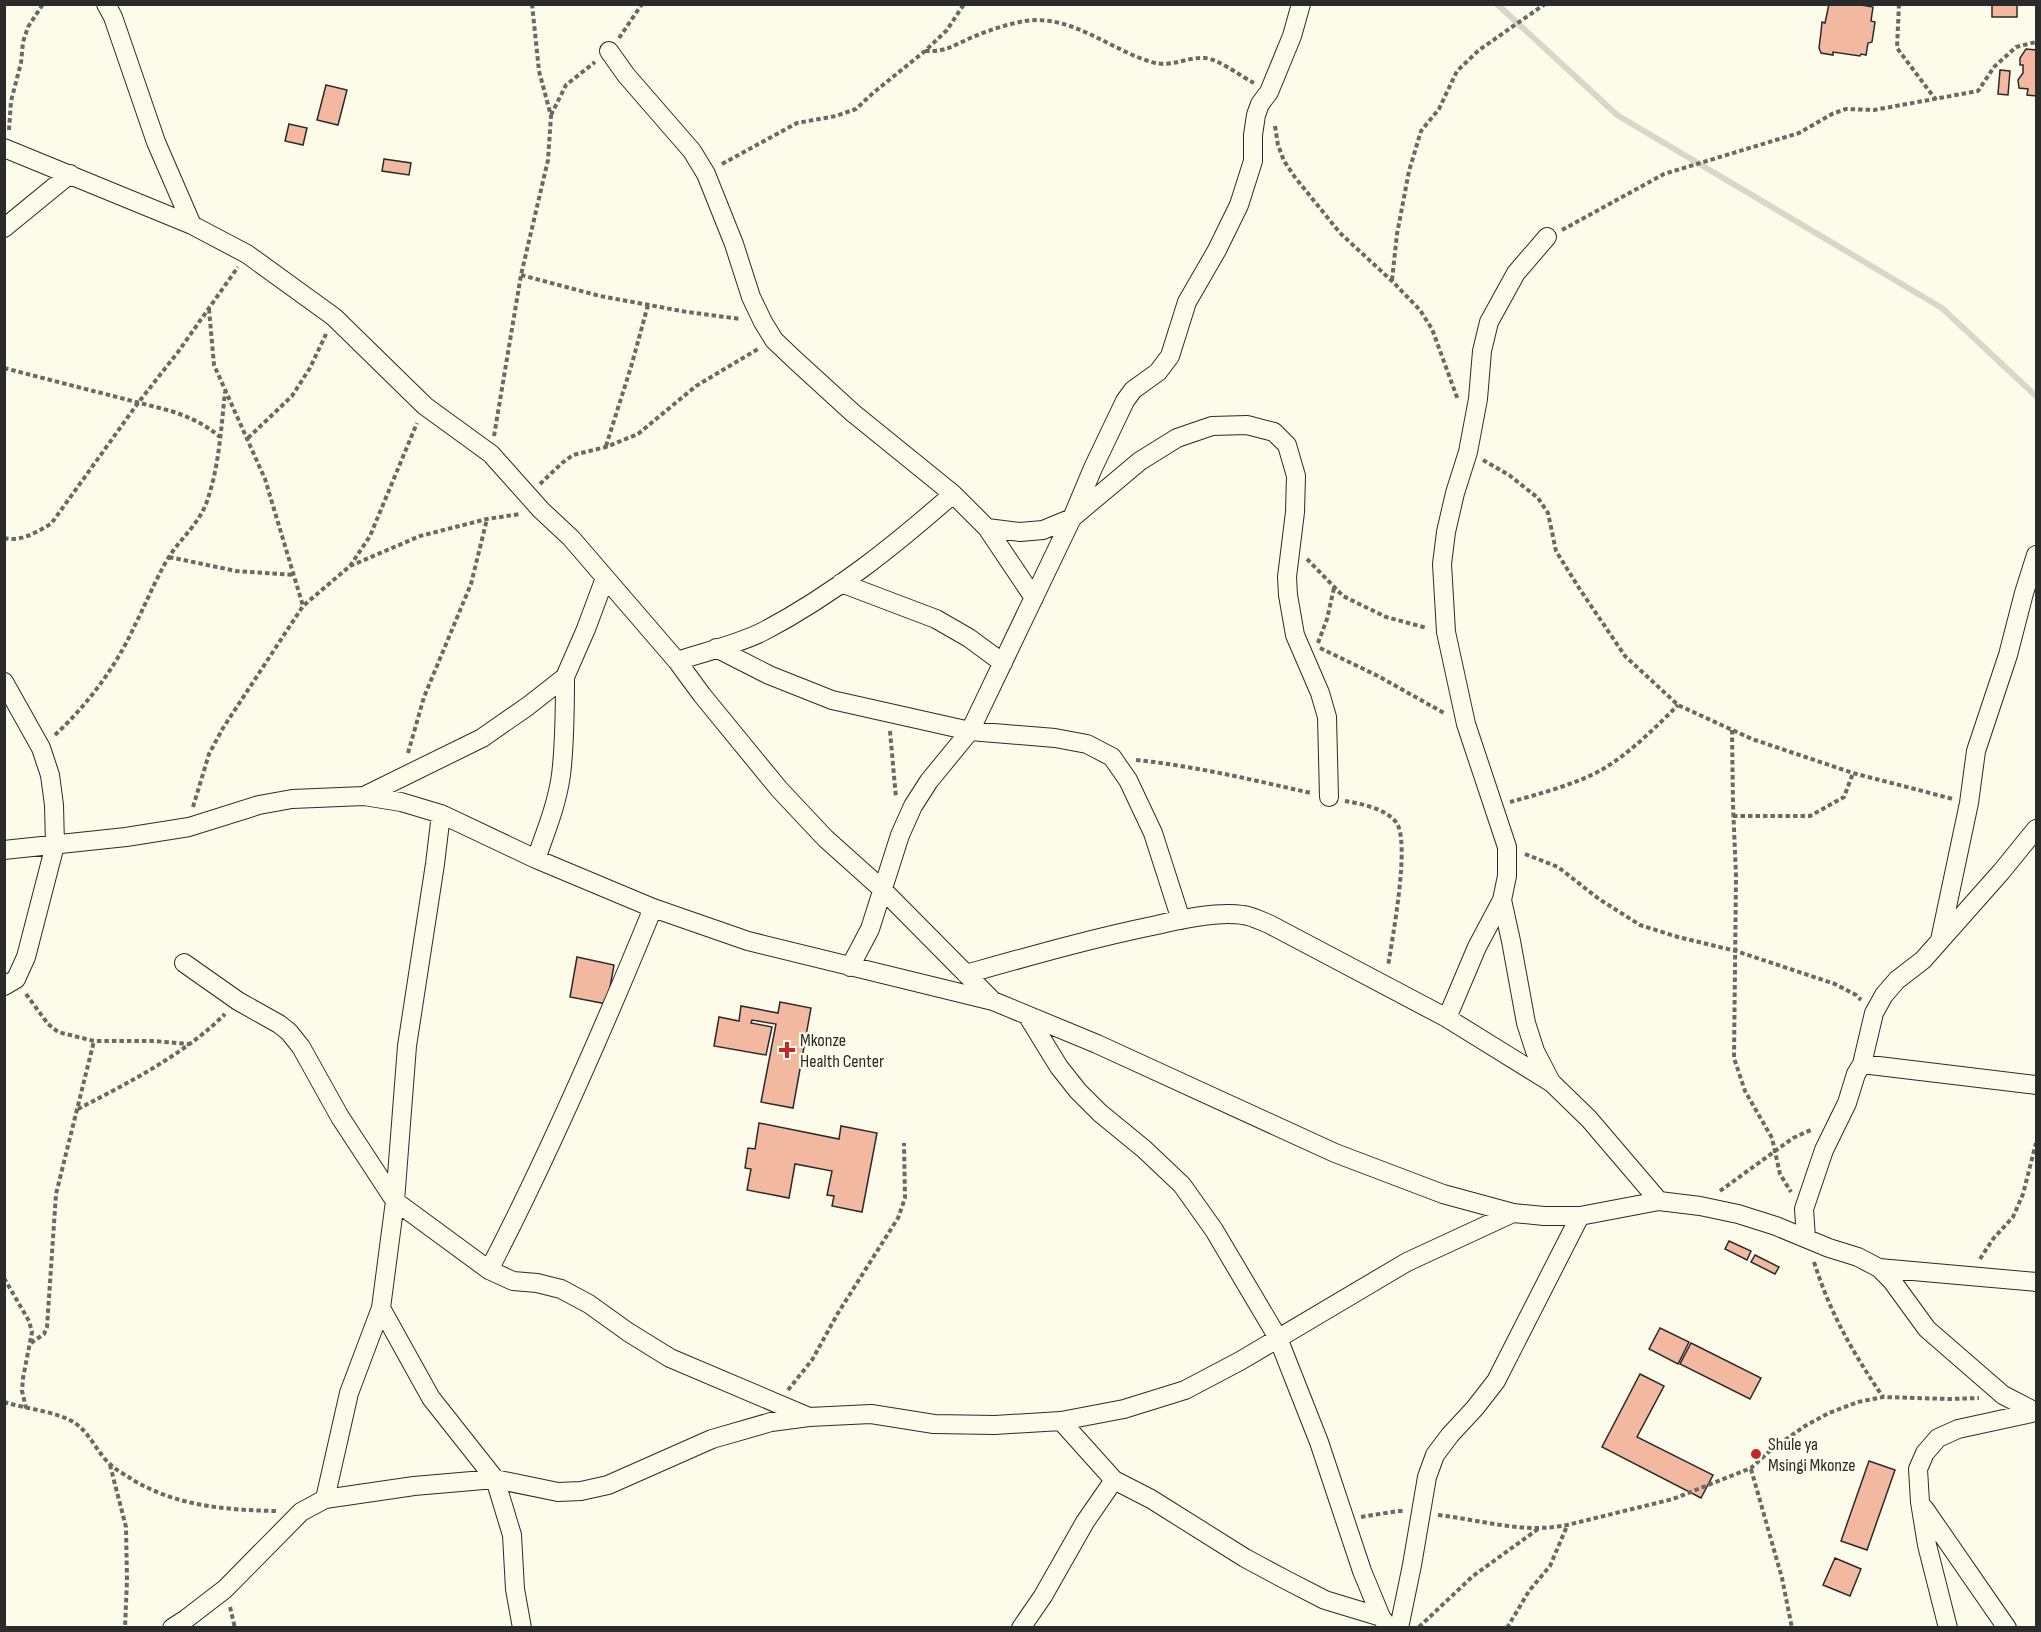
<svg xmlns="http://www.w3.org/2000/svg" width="2041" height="1632" font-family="'Sofia Sans Condensed',sans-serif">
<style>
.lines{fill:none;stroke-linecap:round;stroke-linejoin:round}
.stream{stroke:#d8d7c9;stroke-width:6}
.building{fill:#f2b8a0;stroke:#2b2b2b;stroke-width:1.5}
.street-casing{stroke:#2b2b2b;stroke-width:20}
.path{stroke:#6a6964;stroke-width:4;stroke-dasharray:4.5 3;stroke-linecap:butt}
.street{stroke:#fdfbea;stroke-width:18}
.poi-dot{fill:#c62828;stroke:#fdfbea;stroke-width:2}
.labels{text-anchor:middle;stroke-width:4.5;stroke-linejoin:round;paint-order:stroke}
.poi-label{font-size:18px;fill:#2b2b2b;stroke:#fdfbea;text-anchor:start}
</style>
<rect width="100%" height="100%" fill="#fdfbea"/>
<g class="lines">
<path class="stream" d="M1497,4L1617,115L1942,308L2036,396"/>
</g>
<path class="building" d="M1829,4H1856L1873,7L1871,21L1875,22L1872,42L1868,43L1866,55L1861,54L1860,56L1833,52V55L1821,53L1819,48L1821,32L1822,22L1825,23Z
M1992,4H2017V17H1992Z
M2026,49L2036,50V96L2027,95L2028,89L2019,88L2018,80L2023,73V65H2020V58Z
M2000,70L2010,71L2008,95L1998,94Z
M326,85L347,90L338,125L317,120Z
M289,124L307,128L303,145L285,141Z
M384,159L411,163L409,175L382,171Z
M577,957L614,965L607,1004L570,997Z
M780,1002L811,1008L793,1108L761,1102L776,1024L752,1020L751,1023L772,1027L766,1055L714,1046L719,1017L739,1021L741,1006L778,1013Z
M759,1123L839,1139L841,1126L877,1133L862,1212L832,1206L834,1196L827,1195L832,1171L795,1164L789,1198L747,1190L751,1169L745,1168L748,1148L755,1149Z
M1729,1241L1751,1251L1747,1260L1725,1249Z
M1755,1255L1779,1267L1775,1274L1751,1262Z
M1660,1328L1689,1342L1678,1364L1649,1349Z
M1691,1343L1761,1378L1750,1399L1680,1364Z
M1640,1374L1664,1386L1637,1437L1713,1475L1701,1498L1602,1447Z
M1869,1461L1895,1470L1867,1550L1841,1541Z
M1835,1558L1861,1569L1850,1596L1823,1585Z"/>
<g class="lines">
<g class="street-casing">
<path id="street" d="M106,4L113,17L156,142L192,225
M609,51L626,75L692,151L706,174L734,244L751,297L763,322L774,340L795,360L853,413L953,494L987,528L1034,598
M4,148L192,225L247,254L334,317L425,406L491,454L541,510L571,538L677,661L702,695L779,789L825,838L883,890L991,999
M4,228L70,174
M987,528L1020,532L1043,530L1072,518L1140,461L1177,438L1212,426L1247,425L1274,432L1287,445L1296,476L1295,512L1287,577L1288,595L1295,635L1320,693L1327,717L1329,797
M841,583L936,619L969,638L1003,663
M716,648L769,675L832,700L970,731L1055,738L1087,744L1112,757L1128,780L1153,833L1181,920
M677,661C704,652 739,644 764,631C833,595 895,545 953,494
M4,682L41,748L50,775L54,805L55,845L26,957L16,979L4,986
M364,796L482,738L528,706L565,677L586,629L605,578
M4,850L126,837L189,827L259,805L292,799L364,796L401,802L441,814L536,859L653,908L748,941L993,1001L1097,1044L1335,1153L1443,1194L1513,1213L1544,1216H1580L1659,1201L1700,1206L1738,1214L1776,1226L1829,1248L1858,1257L1879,1268L1892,1281L1927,1329L2003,1395L2036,1412
M536,859C546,831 557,804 561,775C565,742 565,710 565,677
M1502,900L1511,941L1526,1023L1535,1051L1551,1082
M1940,940L1969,803L1976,751L2008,655L2024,593L2036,555
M184,963L238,1001L279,1024L289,1032L301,1047L340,1117L395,1201L489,1270L513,1281L537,1283L561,1289L589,1304L628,1332L670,1358L809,1417
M850,967L870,929L900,835L913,806L929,781L970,731L1072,518L1093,468L1125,401L1133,390L1158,372L1170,356L1187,302L1217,250L1239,205L1253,161V135L1256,115L1260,104L1269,92L1292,36L1301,4
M966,974C1030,956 1093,938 1157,925C1182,919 1218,911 1243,915C1252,916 1261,921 1269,924L1447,1018L1552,1083L1589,1119L1659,1201
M1027,1015L1059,1067L1078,1091L1100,1113L1144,1149L1182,1185L1214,1230L1278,1338L1319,1442L1362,1571L1381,1617L1389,1628
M1447,1018L1477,947L1502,900L1507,876V847L1466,724L1446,632L1442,564L1446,532L1455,493L1468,452L1478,399L1482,351L1489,322L1516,273L1547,237
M1862,1064L2036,1085
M1806,1238L1804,1209L1824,1150L1847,1103L1856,1074L1862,1064L1874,1013L1884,995L1897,980L1923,960L2001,872L2036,829
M1879,1268L2036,1282
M489,1270C550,1152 603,1030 653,908
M381,1308L431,1398L495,1479L512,1535L515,1589L522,1628
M1061,1421L1114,1480L1151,1499L1245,1558L1286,1580L1325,1600L1381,1617
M325,1499L349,1393L381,1308L395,1201L407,1046L435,864L441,814
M1924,1508L2007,1628
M172,1628L186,1619L225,1589L301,1512L325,1499L414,1486L495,1479L558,1492L581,1491L608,1485L712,1439L771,1422L809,1417L871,1414L934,1424L995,1425L1061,1421L1124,1409L1185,1390L1240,1361L1407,1262L1513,1213
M1021,1628L1043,1596L1085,1522L1114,1480
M1399,1628L1412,1565L1427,1477L1435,1455L1450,1435L1475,1408L1496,1381L1580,1216
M1948,1628L1927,1545L1920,1502L1918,1469L1925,1453L1938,1438L1958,1429L2036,1412"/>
</g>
<path class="path" d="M1899,4L1897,48L1936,100
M619,38L642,4
M925,51C948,52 953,45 973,37C989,30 1008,24 1025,21C1071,14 1109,49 1151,62C1173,68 1184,57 1205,58C1219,59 1240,76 1254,83
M551,115L566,85L595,62
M1275,126L1278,145L1284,161L1294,176L1340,233L1392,281L1420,310L1432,329L1458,400
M9,130L11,101L21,63L23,42L28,27L43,4
M722,164L797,123L836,116L856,109L873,93L925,51L947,30L964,4
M1562,230L1664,174L1799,133L1832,114L1846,109L1874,110L1978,91L1994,67L2016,47L2036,42
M521,275L600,296L687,312L741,319
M1392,280L1397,234L1409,171L1421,131L1439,109L1457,71L1479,50L1545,4
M209,309L214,365L265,479L303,606
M4,368L171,411C189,417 205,424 220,437
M494,436L521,275L548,160L551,116L539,71L532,4
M248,438L292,396L310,368L326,334
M606,446L631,367L648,305
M1483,460L1509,475L1538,498L1548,513L1556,551L1579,588L1625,656L1678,705L1752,739L1853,773L1953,799
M540,484L562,463L573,455L606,447L638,434L696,386L758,349
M4,538C22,542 36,532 51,524L138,403L178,352L238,267
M169,557L236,571L294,575
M1307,559L1343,596L1386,617L1427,628
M350,566L420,536L487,519L520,514
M1318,643L1327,619L1334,588
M1320,648L1378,676L1444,713
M1732,730L1733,805L1736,876L1734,1058L1745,1091L1772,1138L1780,1174L1791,1192
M890,731L896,798
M55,735C88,704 116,667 135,625C146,603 155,581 167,560C179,540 197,526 206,504C219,469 221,429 225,392
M408,753L424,697L471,584L487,519
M1136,760C1195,766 1253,780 1311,793
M1345,801C1362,804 1384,808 1396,822C1411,841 1392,940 1388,966
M1510,802C1539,794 1577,784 1603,769C1630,753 1656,727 1678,705
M193,807L209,754L223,728L303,606L350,566L370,536L417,423
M1733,816H1810L1844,797L1853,773
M1525,854L1558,867L1599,899L1640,925L1678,937L1736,951L1835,984L1856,995L1861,1000
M26,994L48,1024L58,1032L94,1041H154L189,1044
M78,1109C128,1083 185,1054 225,1014
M1720,1191L1793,1138L1813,1129
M1980,1259L1993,1239L2013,1217L2023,1194L2036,1143
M1814,1262C1830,1313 1853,1353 1883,1397
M4,1278L29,1321L32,1332L23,1378L22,1391L26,1408
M31,1343L44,1334L47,1327L56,1194L94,1041
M788,1390L812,1360L838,1313L898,1218L905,1198L904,1143
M4,1402C26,1409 56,1411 75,1423C91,1434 97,1453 111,1465C116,1470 124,1474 130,1478C174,1506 225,1510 276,1511
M110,1465L126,1527L127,1580L125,1628
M1751,1469L1782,1578L1792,1628
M1438,1515C1482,1520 1523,1534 1567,1525L1673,1499L1751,1468L1772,1449L1805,1426L1829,1413L1858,1402L1883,1397L1950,1399L1979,1398
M1361,1517L1398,1511H1404
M230,1607L235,1628
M1419,1627L1473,1576L1538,1529
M1507,1628L1529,1591L1550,1566L1567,1526"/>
<use href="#street" class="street"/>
</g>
<g class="poi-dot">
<path d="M784 1041h6v6h6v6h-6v6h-6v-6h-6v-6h6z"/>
<circle cx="1756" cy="1454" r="6"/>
</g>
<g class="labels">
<g class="poi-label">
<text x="800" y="1046">Mkonze<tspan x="800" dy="21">Health Center</tspan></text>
<text x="1768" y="1450">Shule ya<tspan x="1768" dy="21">Msingi Mkonze</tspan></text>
</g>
</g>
<rect width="2041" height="1632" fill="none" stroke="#2b2b2b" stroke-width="12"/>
</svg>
